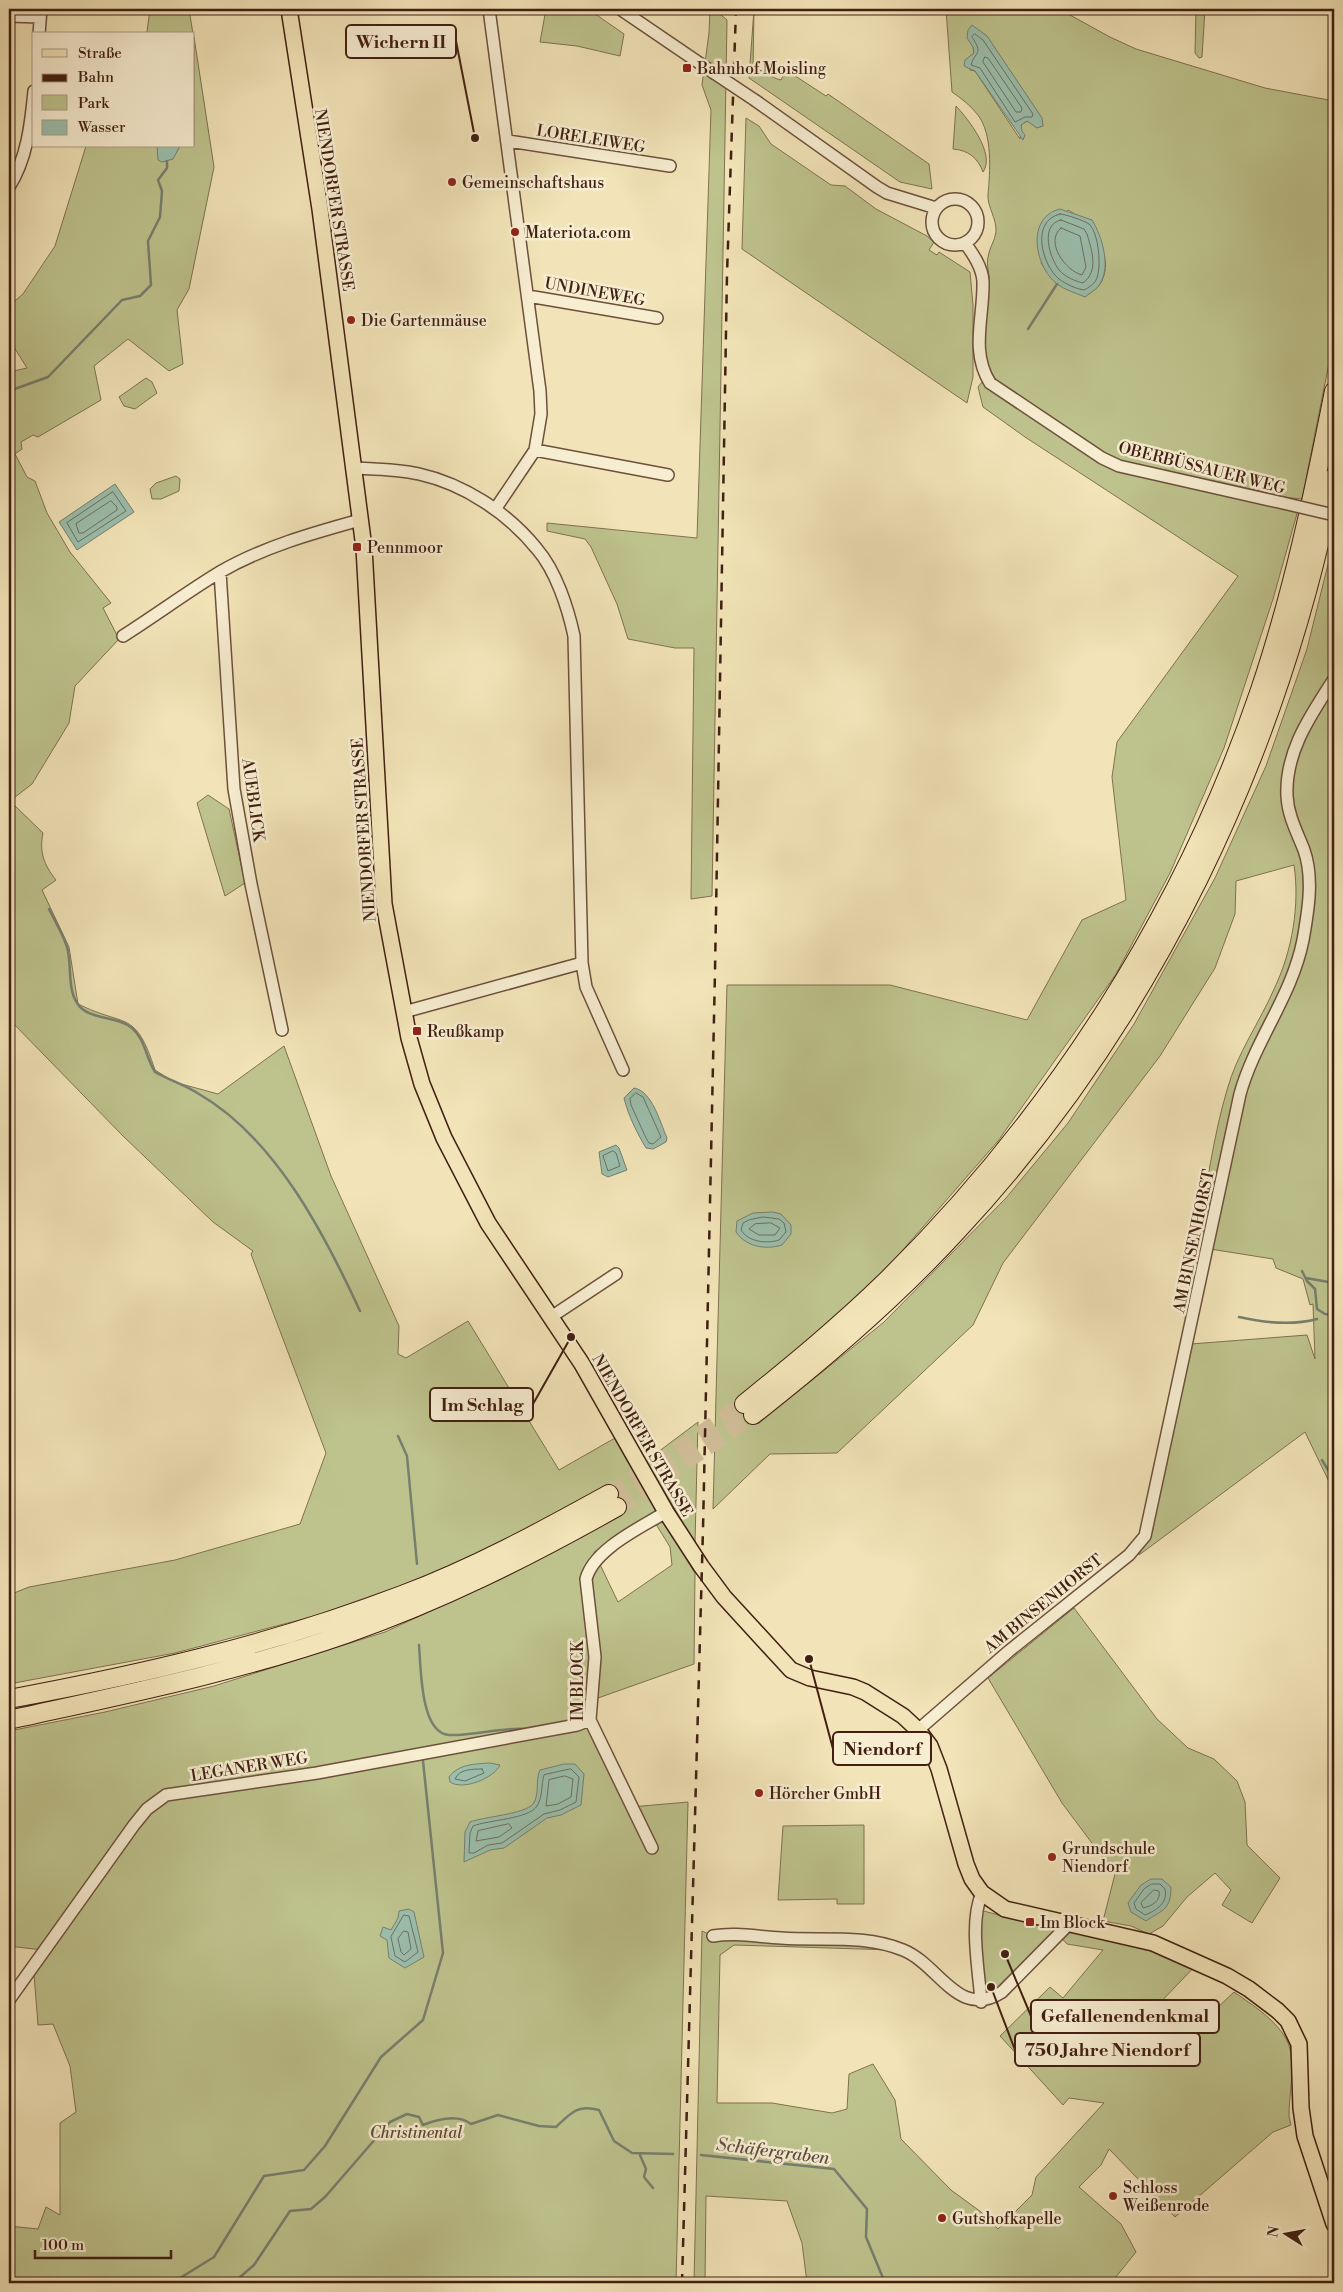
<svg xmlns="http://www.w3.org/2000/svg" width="1343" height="2292" font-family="'Libre Bodoni',serif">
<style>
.green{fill:#bec38d;stroke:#807150;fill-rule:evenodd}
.water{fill:#9bbfad;stroke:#777f6f}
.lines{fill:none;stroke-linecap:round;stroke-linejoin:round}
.shore{stroke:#6e6f60;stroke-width:1}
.stream{stroke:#777f6f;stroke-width:2.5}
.highway-tunnel{stroke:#cfbd97;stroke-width:18;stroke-dasharray:18 9;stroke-linecap:butt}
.minor-casing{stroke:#6d503c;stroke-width:14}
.major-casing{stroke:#411f12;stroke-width:18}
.highway-casing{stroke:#411f12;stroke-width:20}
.minor{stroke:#f7edd1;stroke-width:11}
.major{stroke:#f2e4b8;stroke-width:15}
.highway{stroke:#f2e4b8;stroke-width:18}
.rail{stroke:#411f12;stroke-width:2.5;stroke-dasharray:9 9;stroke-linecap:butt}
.minor-bridge-casing{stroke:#6d503c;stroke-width:14;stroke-linecap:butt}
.minor-bridge{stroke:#f7edd1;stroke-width:11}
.poi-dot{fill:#8f2418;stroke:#f7edd1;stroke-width:2}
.labels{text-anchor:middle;stroke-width:5;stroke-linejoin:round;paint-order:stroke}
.poi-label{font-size:16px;fill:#411f12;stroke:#f7edd1;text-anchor:start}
.street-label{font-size:16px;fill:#411f12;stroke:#f7edd1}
.park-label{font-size:16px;font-style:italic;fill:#604831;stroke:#f7edd1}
.water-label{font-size:18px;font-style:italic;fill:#5c4f40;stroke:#f7edd1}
.leader{fill:none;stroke:#411f12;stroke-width:2}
.callout-dot{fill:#411f12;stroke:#f7edd1;stroke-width:2}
.callout{fill:#f7edd1;stroke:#411f12;stroke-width:2}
.callout-label{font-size:18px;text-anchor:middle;font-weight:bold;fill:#411f12}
</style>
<rect width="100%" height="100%" fill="#f2e4b8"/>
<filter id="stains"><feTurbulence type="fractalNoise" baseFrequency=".004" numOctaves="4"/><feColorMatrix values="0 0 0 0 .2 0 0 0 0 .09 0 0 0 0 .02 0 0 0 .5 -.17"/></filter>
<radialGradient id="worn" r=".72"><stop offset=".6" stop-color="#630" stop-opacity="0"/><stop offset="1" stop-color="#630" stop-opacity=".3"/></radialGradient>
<path class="green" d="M150,9H189L193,34H140L147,32Z
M546,9H588L624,34L620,56L577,46L540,42Z
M710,9H719V13L727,20L712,896L691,899L694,648H675L628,639L617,604L591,547L585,539L547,531V523L697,538L711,110L702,85L709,33Z
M754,9L753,69C767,70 770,78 781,80L786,70L826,96L828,94L929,164L932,189L900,182L749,78Z
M946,9H1059L1110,37L1136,49L1265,88L1334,101V338L1302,499L1274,496L1126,463L1103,453L1000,385C976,356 986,318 989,283C990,274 986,265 988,257C989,248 995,241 996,232C997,219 987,206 988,195C990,172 993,135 978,115C971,106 961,98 952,92ZM973,47L1042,126L1037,127L1027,121L1021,125L1020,139L975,71L970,70L966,60L974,53ZM1068,210C1091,222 1117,258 1100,284C1097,289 1090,293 1085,296L1057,284L1041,263Z
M1196,9H1205L1202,57L1199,58L1195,53Z
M194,37L214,167L189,289L177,310L183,364L169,371L128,339L94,366L101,400L38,437L33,435L21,442L22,449L15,454L27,477L35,481L47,513L70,552L111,603L103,608L119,639L75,686L69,723L32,784L10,801L43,833C39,852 44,865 56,880L42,890L69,947L78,1004C127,1028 135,1009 155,1070L174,1082L218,1094L284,1046L331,1176L399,1326L398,1354L406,1358L468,1321L559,1470L615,1438L695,1573L694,1664L598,1698L594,1710L593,1735L631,1807L688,1802L676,2283H9V2226L38,2229L46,2207L60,2215V2123L76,2112L70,2066L53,2024L38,2025L34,1974L42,1950L9,1946V1731L105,1712L214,1686L385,1632L511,1574L623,1514L606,1485L459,1565L314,1616L175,1653L9,1684V1595L29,1587L175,1560L300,1524L326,1453L251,1254L253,1251L213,1222L123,1136L9,1019V372L27,368L9,339V306L23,294L55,246L86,146H194ZM651,1516L670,1547L672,1565L618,1602L594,1552Z
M956,106C968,119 996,154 983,172C978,158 968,150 953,149Z
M746,118L759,126L771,144L831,185L845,186L876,209L927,236L934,242L929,250L937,255L939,252L970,272L973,305V377L967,403L742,249Z
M146,378L152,382L157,393L135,409L124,406L119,397Z
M982,382L1105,462L1298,510L1273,599L1224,748L1170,873L1116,974L998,1141L881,1275L812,1339L738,1397L758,1424L884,1322L1006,1198L1068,1123L1134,1024L1215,878L1266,766L1307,649L1334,540V1492L1305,1432L1139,1555L1148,1536L1191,1344L1307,1335L1315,1359L1313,1304L1310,1305L1303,1279L1276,1268L1273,1259L1210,1249L1204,1237L1197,1236C1207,1188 1213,1137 1227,1090C1237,1053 1260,1022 1275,987C1292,951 1300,905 1294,865L1236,881L1235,914L1215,968L1160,1056L1003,1263L973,1325L837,1453L770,1454L713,1509L727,985H890L1027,1020L1082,920L1126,900L1112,777L1117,742L1238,576L1025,437L983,407L978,387Z
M176,476L180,479L179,491L161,499H152L150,489L156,483Z
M208,795L229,809L245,883L225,896L197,803Z
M698,1422L695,1543L646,1461Z
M1074,1608L1157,1719L1188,1748L1214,1759L1237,1781L1245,1802L1247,1845L1280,1878L1252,1923L1222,1905L1231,1890L1215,1873L1187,1897L1163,1926L1149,1934L1131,1926L1103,1921L1115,1874L1062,1803L988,1678Z
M864,1825V1904H837V1899L778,1900L783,1826Z
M980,1910L1055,1930L1074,1927L1199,1962L1134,2030L1161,2061L1234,1992C1254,2006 1288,2027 1291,2054C1294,2073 1289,2096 1289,2116L1291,2125L1273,2132L1175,2217L1109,2149L1101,2165L1079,2187L1121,2224L1136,2252L1111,2283H807L802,2243L787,2201L706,2196L705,2283H694L702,1931L713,1936L848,1942L892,1950L734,1945L720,1955L717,2103H772L832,2113L847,2109L849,2074L873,2064L895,2100L901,2139L951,2190L981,2212L998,2229L1032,2195L1036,2177L1104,2103L1069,2098L1063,2105L1000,2036L1050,1987L1063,1998L1103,1950L1067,1944L1055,1931L996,1991L987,1992L982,1986Z"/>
<path class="water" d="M972,25L987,36L1042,118L1043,126L1037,128L1027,121L1021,125L1022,131L1025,135L1023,140L975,71L964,66L965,60L974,53L973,47L967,38L968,30Z
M157,146H180L173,159L162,162L158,160Z
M1060,209L1092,220C1102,236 1111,266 1100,284C1097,289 1090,293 1085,297C1076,293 1065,290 1057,284C1034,266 1026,217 1060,209Z
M115,484L134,512L77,550L59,522Z
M634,1088C652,1091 660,1122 667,1138L666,1142L653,1149L646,1148C637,1133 628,1115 624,1098Z
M616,1145L619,1148L627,1170L608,1177L602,1174L599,1152Z
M773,1212L781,1214L791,1225V1234L782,1245C766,1250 746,1247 736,1232L737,1221L753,1213Z
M490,1763L500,1765C494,1778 463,1791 450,1782L449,1777C459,1764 474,1764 490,1763Z
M564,1764H575L584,1774L581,1805L561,1815L547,1818L504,1848L490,1850L464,1862L465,1832L470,1822C483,1817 525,1814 533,1804C540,1795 535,1780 540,1770Z
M1151,1879H1162L1171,1887C1171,1910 1162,1910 1146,1921L1131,1912L1128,1903L1141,1885Z
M409,1909L414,1912L424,1957L405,1968L389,1958L387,1940L380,1936L383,1927L391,1930L398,1918L399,1911Z"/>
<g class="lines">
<path class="shore" d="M975,34L983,40L1033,114L1032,117H1025L1015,122L980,68L971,65C975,51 984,55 972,37Z
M985,57L988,58L1022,108L1021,112H1016L983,62Z
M1060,214C1065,214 1085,221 1089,224C1099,233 1102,269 1096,280C1094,284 1088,288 1084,290C1076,289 1066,284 1059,279C1042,265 1030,221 1060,214Z
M1061,220L1084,229L1087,234C1092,251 1099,271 1083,283C1075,281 1065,277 1059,270C1050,258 1039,225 1061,220Z
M1061,228L1080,236L1086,267L1082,275C1066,271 1044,242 1061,228Z
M113,492L126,511L78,542L67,523Z
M111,501L117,507V510L83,533H79L76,524Z
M636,1093L643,1097L661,1137L653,1144L649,1143L646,1138L631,1105L630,1099Z
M613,1151L616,1153L620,1166L608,1171L603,1156Z
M763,1217L779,1219L784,1223L786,1232L779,1240C767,1244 748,1242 741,1230L743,1223L749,1220Z
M771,1223L780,1228L775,1235H759L749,1229L755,1224Z
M482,1769L484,1773L465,1781L455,1779C459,1769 473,1769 482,1769Z
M571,1769L579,1777L576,1802L560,1810L544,1814L502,1843L488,1845L474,1853H469L470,1833L473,1826C488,1820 529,1819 537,1806C543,1796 541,1785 544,1775Z
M565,1776L573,1779L571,1797L558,1804L546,1806L549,1780Z
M509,1824L512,1828L499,1837L476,1841L478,1831Z
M1152,1884H1160L1165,1889C1168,1903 1157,1910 1145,1915L1136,1909L1134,1903L1144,1889Z
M1154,1890L1159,1891C1161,1901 1152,1906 1143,1908L1141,1903Z
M404,1915L409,1916L418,1952L405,1962L395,1956L391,1937Z
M404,1931L408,1932L411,1949L404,1955L401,1952L398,1939Z"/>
<path class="stream" d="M1028,329L1057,284
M9,391L48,377L122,300L140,296L151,285L148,241L160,217L162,191L158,180L167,168V161
M49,909C55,921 63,934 67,947C72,964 67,988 77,1003C88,1021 117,1015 132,1028C145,1039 146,1058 155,1072C169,1080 185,1085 199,1094C275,1138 324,1233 360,1311
M1302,1271L1307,1281L1315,1289L1317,1309L1325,1314L1334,1315
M1306,1278L1334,1283
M1239,1317C1265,1323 1291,1326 1317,1319
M398,1436L407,1456L417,1564
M1322,1460L1334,1480
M419,1645C421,1667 420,1733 449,1735C474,1736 500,1727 526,1729
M568,1721C580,1718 584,1705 587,1695
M640,2155L646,2169L644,2177L653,2188
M701,2155L834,2169L867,2209L866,2237L885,2283
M172,2283L214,2257L264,2176L304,2170L325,2146L381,2057L423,2020L443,1953L423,1761
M233,2283L254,2265L290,2211L311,2209L325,2197L390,2122L407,2114L419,2117L423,2125C438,2119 458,2114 471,2124L498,2115L539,2126L556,2127C571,2113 577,2104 599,2110L614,2141L632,2153L673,2154"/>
<path class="highway-tunnel" d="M609,1494L674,1454L744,1404
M617,1507L753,1415"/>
<g class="minor-casing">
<path id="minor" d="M489,9L540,391L541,414L535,450L496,508
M620,9L714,73
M9,16L40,17
M39,34L41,9
M756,101L877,187L887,193L936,208
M508,141L670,166
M9,187C27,159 31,123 34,91
M932 222a23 23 0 1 1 46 0a23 23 0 1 1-46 0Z
M965,243C973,254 982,267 983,281C984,317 970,351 990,383L1102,458L1119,466L1283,503
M528,296L657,318
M535,450L668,475
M354,468C376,469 398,469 419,474C464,484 508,513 537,549C556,571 568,608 574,636L582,963L404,1012
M220,572L234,789L251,884L282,1030
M123,636C156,615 187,592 220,572C263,547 313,533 360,520
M582,963L586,987L623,1070
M551,1317L616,1274
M918,1730L1009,1651L1129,1555L1145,1536L1240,1094C1255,1040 1292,996 1303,940C1308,912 1314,878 1304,850C1297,832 1288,816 1287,796C1285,751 1311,715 1334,679
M652,1848L590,1720L595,1657L586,1579C594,1549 640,1528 666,1512
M713,1936C736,1932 758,1937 781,1938C822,1941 864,1934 903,1950C940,1965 958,2020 1002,1992L1070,1923
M9,2000L134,1825L147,1809L166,1795L317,1773L577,1725L590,1720
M981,2002C979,1970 969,1922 982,1893"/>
</g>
<g class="major-casing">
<path id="major" d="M289,9L320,209L364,548L384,904L409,1038L422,1084L444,1138L488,1223L582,1364L666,1512L701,1566L724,1597L791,1670L810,1678L853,1687L865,1692L903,1716L918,1730L930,1746L939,1769L966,1864L972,1879L982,1893L1005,1909L1153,1943L1227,1976L1249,1989L1278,2011L1288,2021L1299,2044L1301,2108L1305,2136L1334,2224"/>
</g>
<g class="highway-casing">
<path id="highway" d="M744,1404C792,1365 841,1325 885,1282C1053,1117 1184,913 1260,690C1293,592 1314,492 1334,391
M753,1415C826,1358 896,1298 959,1229C1154,1019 1278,756 1334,477
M9,1699C143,1674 274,1644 402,1595C474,1568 542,1531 609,1494
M9,1720C122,1695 237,1672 346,1634C441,1601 530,1556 617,1507"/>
</g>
<use href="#minor" class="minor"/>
<use href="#major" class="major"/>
<use href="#highway" class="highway"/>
<path class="rail" d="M682,2283L703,1529L715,971L727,274L736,9"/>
<g class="minor-bridge-casing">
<path id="minor-bridge" d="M714,73L756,101
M1283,503L1334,515"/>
</g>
<use href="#minor-bridge" class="minor-bridge"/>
</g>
<g class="poi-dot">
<rect x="682" y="63" width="10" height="10" rx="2.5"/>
<circle cx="452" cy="182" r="5"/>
<circle cx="515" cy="232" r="5"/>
<circle cx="351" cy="320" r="5"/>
<rect x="352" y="542" width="10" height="10" rx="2.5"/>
<rect x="412" y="1026" width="10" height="10" rx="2.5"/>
<circle cx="759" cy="1793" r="5"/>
<circle cx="1052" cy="1857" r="5"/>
<rect x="1025" y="1917" width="10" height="10" rx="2.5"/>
<circle cx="1113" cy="2196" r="5"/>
<circle cx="942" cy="2218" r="5"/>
</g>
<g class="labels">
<g class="poi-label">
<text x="697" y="74">Bahnhof Moisling</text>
<text x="462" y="188">Gemeinschaftshaus</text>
<text x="525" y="238">Materiota.com</text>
<text x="361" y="326">Die Gartenmäuse</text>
<text x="367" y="553">Pennmoor</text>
<text x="427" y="1037">Reußkamp</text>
<text x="769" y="1799">Hörcher GmbH</text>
<text x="1062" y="1854">Grundschule<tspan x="1062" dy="18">Niendorf</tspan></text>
<text x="1040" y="1928">Im Block</text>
<text x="1123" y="2193">Schloss<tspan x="1123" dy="18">Weißenrode</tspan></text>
<text x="952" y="2224">Gutshofkapelle</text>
</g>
<g class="street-label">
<text transform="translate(591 138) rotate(9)" y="6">LORELEIWEG</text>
<text transform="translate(335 200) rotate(81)" y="6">NIENDORFER STRASSE</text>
<text transform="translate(595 291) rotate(10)" y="6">UNDINEWEG</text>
<text transform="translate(1202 467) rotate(14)" y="6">OBERBÜSSAUER WEG</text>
<text transform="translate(254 800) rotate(82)" y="6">AUEBLICK</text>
<text transform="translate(363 830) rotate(-94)" y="6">NIENDORFER STRASSE</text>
<text transform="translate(1193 1241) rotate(-78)" y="6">AM BINSENHORST</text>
<text transform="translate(643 1435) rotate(60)" y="6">NIENDORFER STRASSE</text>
<text transform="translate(1043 1603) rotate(-39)" y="6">AM BINSENHORST</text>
<text transform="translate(577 1681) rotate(-90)" y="6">IM BLOCK</text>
<text transform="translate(249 1766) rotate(-9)" y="6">LEGANER WEG</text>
</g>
<g class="park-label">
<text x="416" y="2138">Christinental</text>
</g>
<g class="water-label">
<text transform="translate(773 2151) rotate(7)" y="6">Schäfergraben</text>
</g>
</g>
<path class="leader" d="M475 138L456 41M571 1337L533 1404M809 1659L833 1749M1005 1954L1031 2016M991 1987L1015 2050"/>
<g class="callout-dot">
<circle cx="475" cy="138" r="5"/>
<circle cx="571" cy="1337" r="5"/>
<circle cx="809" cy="1659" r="5"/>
<circle cx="1005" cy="1954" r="5"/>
<circle cx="991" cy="1987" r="5"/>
</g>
<g class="callout">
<rect x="346" y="25" width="110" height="33" rx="5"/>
<rect x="430" y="1388" width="103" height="33" rx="5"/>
<rect x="833" y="1732" width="98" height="33" rx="5"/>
<rect x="1031" y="2000" width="188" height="33" rx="5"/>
<rect x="1015" y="2033" width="185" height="33" rx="5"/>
</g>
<g class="callout-label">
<text x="401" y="48">Wichern II</text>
<text x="482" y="1411">Im Schlag</text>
<text x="882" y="1755">Niendorf</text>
<text x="1125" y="2022">Gefallenendenkmal</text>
<text x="1107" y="2056">750 Jahre Niendorf</text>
</g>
<rect width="1343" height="2292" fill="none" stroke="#f2e4b8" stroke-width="30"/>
<rect x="10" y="10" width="1323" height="2272" fill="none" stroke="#411f12" stroke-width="2.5"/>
<rect x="15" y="15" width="1313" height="2262" fill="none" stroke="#411f12"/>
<rect x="32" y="32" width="162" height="115" fill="#f7edd1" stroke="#ae9b85"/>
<rect x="42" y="49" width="25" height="8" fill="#f2e4b8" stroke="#ae9b85"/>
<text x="78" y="58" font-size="15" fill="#411f12">Straße</text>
<rect x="42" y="74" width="25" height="8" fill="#411f12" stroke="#ae9b85"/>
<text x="78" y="82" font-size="15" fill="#411f12">Bahn</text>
<rect x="42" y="95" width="25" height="15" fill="#bec38d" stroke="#ae9b85"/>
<text x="78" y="108" font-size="15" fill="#411f12">Park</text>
<rect x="42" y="120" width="25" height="15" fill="#9bbfad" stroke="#ae9b85"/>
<text x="78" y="132" font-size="15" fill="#411f12">Wasser</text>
<g transform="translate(1286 2234) rotate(281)" stroke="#f7edd1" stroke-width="4" paint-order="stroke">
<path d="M0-4L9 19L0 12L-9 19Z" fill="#411f12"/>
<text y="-8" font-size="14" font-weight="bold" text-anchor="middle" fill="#411f12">N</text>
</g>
<path d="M35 2250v8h136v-8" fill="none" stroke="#411f12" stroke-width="2.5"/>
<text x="42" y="2250" font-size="15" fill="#411f12" stroke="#f7edd1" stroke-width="4" paint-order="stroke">100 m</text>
<rect width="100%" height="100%" filter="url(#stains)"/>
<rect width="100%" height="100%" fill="url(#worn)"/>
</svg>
